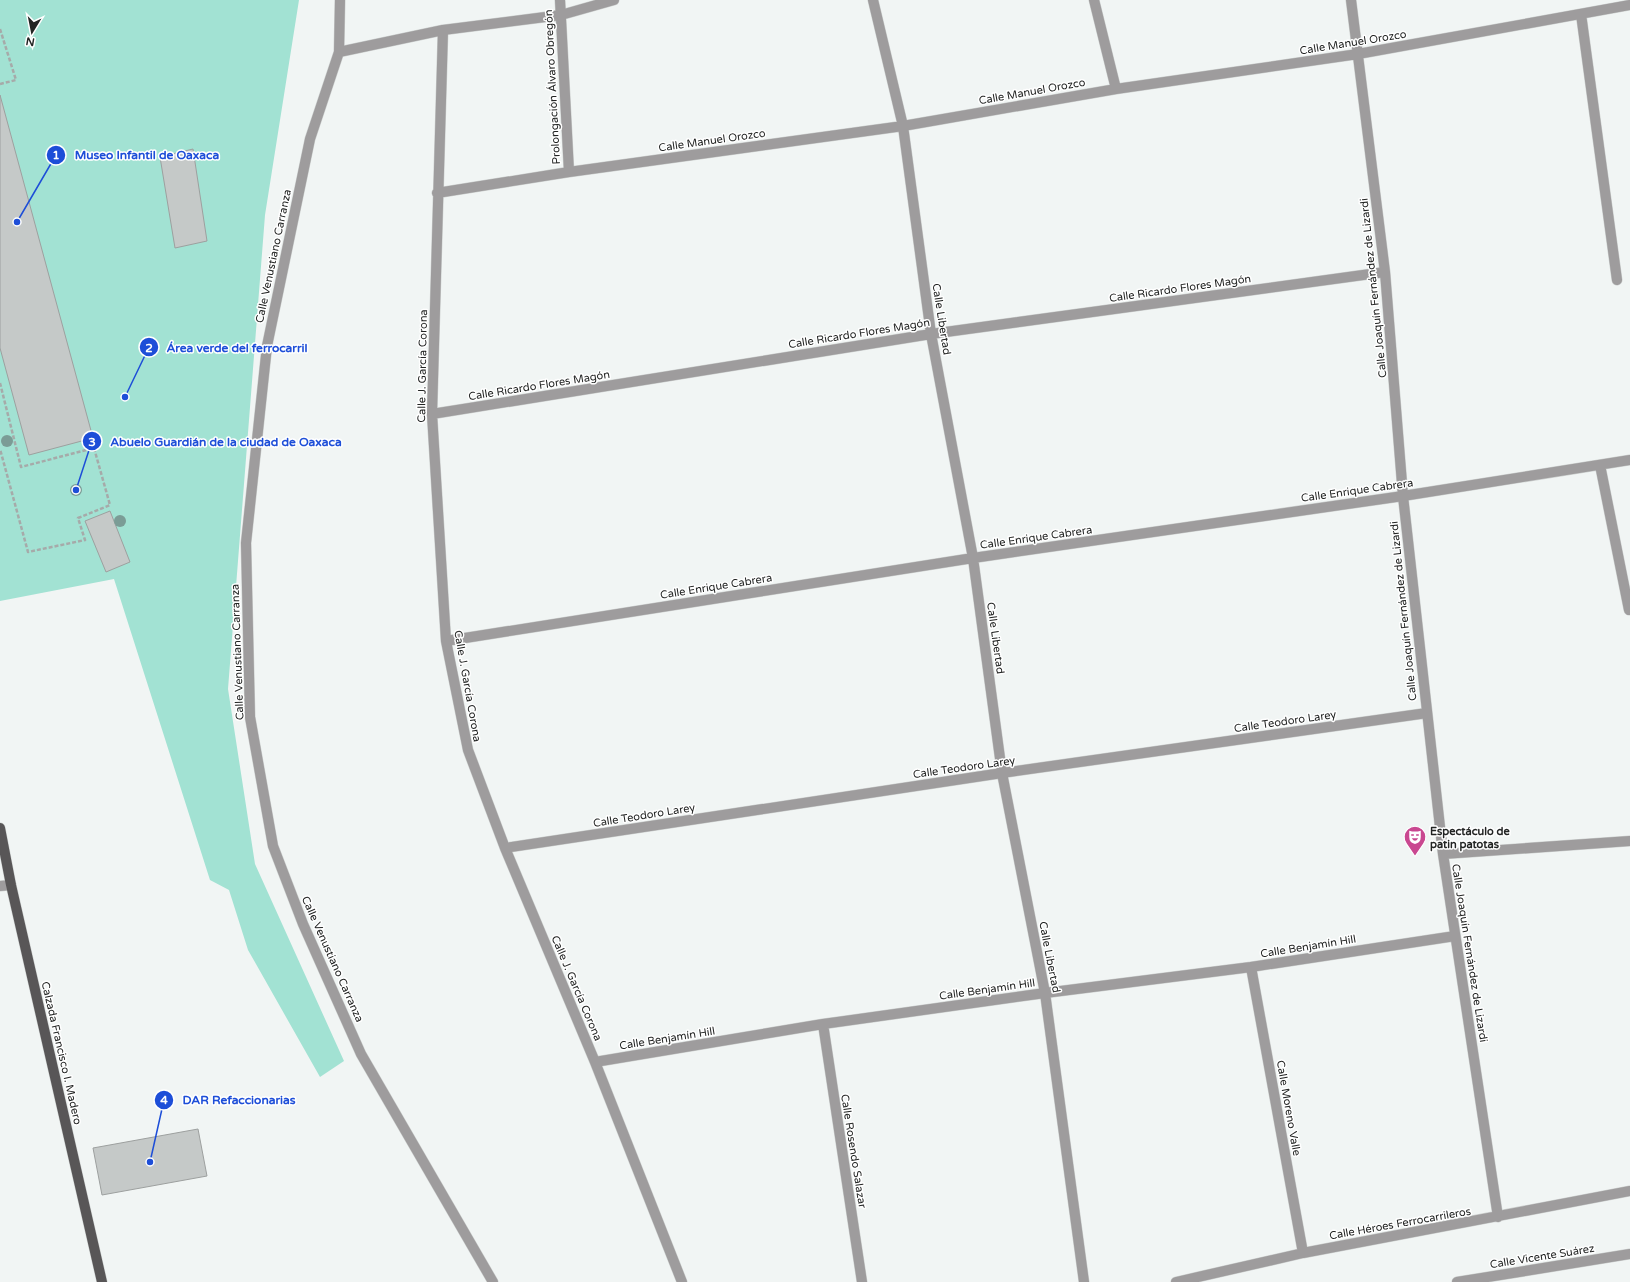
<svg xmlns="http://www.w3.org/2000/svg" width="1630" height="1282" font-family="'Varela Round',sans-serif">
<style>
.green{fill:#a2e2d3}
.building{fill:#c5c9c8;stroke:#9da09f}
.lines{fill:none;stroke-linecap:round;stroke-linejoin:round}
.minor-casing{stroke:#cccfce;stroke-width:11}
.major-casing{stroke:#cccfce;stroke-width:11}
.path{stroke:#a6aaa9;stroke-width:2.5;stroke-dasharray:4 2;stroke-linecap:butt}
.minor{stroke:#9e9c9d;stroke-width:10}
.major{stroke:#585657;stroke-width:10}
.tree{fill:#7b9c96}
.labels{text-anchor:middle;stroke-width:3;stroke-linejoin:round;paint-order:stroke}
.street-label{font-size:11px;fill:#222423;stroke:#fff}
.poi-label{font-size:11px;font-weight:bold;fill:#222423;stroke:#fff;text-anchor:start}
.leader{fill:none;stroke:#1d4ed8;stroke-width:1.5}
.callout-dot{fill:#1d4ed8;stroke:#fff;stroke-width:1.5}
.mark-label{font-size:12px;text-anchor:middle;font-weight:bold;fill:#fff}
.callout-label{font-size:12px;text-anchor:middle;font-weight:bold;fill:#1d4ed8;stroke:#fff;stroke-width:3;stroke-linejoin:round;paint-order:stroke}
</style>
<rect width="100%" height="100%" fill="#f1f5f4"/>
<path class="green" d="M0,0H299L265,215L228,689L255,864L344,1061L320,1077L248,950L229,890L210,880L114,579L0,601Z"/>
<path class="building" d="M0,95L93,438L29,455L0,348Z
M193,149L207,241L175,248L160,157Z
M110,511L130,562L106,572L85,521Z
M198,1129L207,1176L102,1195L93,1148Z"/>
<g class="lines">
<g class="minor-casing">
<path id="minor" d="M340,0L339,52L310,139L267,346L246,543L250,717L273,846L303,924L361,1054L493,1282
M560,0L569,172
M873,0L903,126L931,334L973,558L1002,773L1045,993L1084,1282
M1094,0L1116,89
M1351,0L1385,272L1403,496L1443,854L1498,1217
M1581,14L1617,280
M443,30L432,414L446,641L468,750L505,848L595,1062L682,1282
M339,52L443,30L561,15L614,0
M437,193L569,172L903,126L1116,89L1358,54L1630,5
M432,414L931,334L1385,272
M1600,465L1629,610
M446,641L973,558L1403,496L1630,460
M505,848L1002,773L1427,713
M1443,854L1630,841
M0,886L11,885
M1251,967L1303,1253
M823,1024L862,1282
M595,1062L823,1024L1045,993L1251,967L1455,936
M1176,1282L1303,1253L1630,1191
M1457,1282L1630,1254"/>
</g>
<g class="major-casing">
<path id="major" d="M0,828L11,885L102,1282"/>
</g>
<path class="path" d="M0,29L16,80L0,84
M0,383L21,467L94,448L110,505L78,518L85,540L28,552L0,449"/>
<use href="#minor" class="minor"/>
<use href="#major" class="major"/>
</g>
<g class="tree">
<circle cx="7" cy="441" r="6"/>
<circle cx="76" cy="490" r="6"/>
<circle cx="120" cy="521" r="6"/>
</g>
<defs>
<g id="theatre-pin" transform="scale(1.15)"><path d="M0 17L-7.5 6A9.5 9.5 0 1 1 7.5 6Z" fill="#c94790" stroke="#fff"/><path d="M-5-5.5Q0-4 5-5.5V0Q5 5 0 6Q-5 5-5 0ZM-3.3-2.5H-1v1.5H-3.3ZM1-2.5H3.3v1.5H1ZM-2.8 1Q0 5.5 2.8 1Z" fill="#fff"/></g>
</defs>
<g fill-rule="evenodd">
<use href="#theatre-pin" x="1415" y="837"/>
</g>
<g class="labels">
<g class="street-label">
<text transform="translate(1353 42) rotate(-9)" y="4">Calle Manuel Orozco</text>
<text transform="translate(552 87) rotate(-93)" y="4">Prolongación Álvaro Obregón</text>
<text transform="translate(1032 91) rotate(-10)" y="4">Calle Manuel Orozco</text>
<text transform="translate(712 140) rotate(-8)" y="4">Calle Manuel Orozco</text>
<text transform="translate(273 256) rotate(-78)" y="4">Calle Venustiano Carranza</text>
<text transform="translate(1180 288) rotate(-8)" y="4">Calle Ricardo Flores Magón</text>
<text transform="translate(1373 288) rotate(-96)" y="4">Calle Joaquín Fernández de Lizardi</text>
<text transform="translate(942 319) rotate(81)" y="4">Calle Libertad</text>
<text transform="translate(859 333) rotate(-9)" y="4">Calle Ricardo Flores Magón</text>
<text transform="translate(422 366) rotate(-89)" y="4">Calle J. García Corona</text>
<text transform="translate(539 385) rotate(-9)" y="4">Calle Ricardo Flores Magón</text>
<text transform="translate(1357 490) rotate(-8)" y="4">Calle Enrique Cabrera</text>
<text transform="translate(1036 537) rotate(-8)" y="4">Calle Enrique Cabrera</text>
<text transform="translate(716 586) rotate(-9)" y="4">Calle Enrique Cabrera</text>
<text transform="translate(1403 611) rotate(-96)" y="4">Calle Joaquín Fernández de Lizardi</text>
<text transform="translate(996 638) rotate(82)" y="4">Calle Libertad</text>
<text transform="translate(237 652) rotate(-92)" y="4">Calle Venustiano Carranza</text>
<text transform="translate(468 686) rotate(80)" y="4">Calle J. García Corona</text>
<text transform="translate(1285 721) rotate(-8)" y="4">Calle Teodoro Larey</text>
<text transform="translate(964 767) rotate(-8)" y="4">Calle Teodoro Larey</text>
<text transform="translate(644 815) rotate(-9)" y="4">Calle Teodoro Larey</text>
<text transform="translate(1308 946) rotate(-9)" y="4">Calle Benjamín Hill</text>
<text transform="translate(1470 953) rotate(81)" y="4">Calle Joaquín Fernández de Lizardi</text>
<text transform="translate(1050 957) rotate(79)" y="4">Calle Libertad</text>
<text transform="translate(333 959) rotate(66)" y="4">Calle Venustiano Carranza</text>
<text transform="translate(577 988) rotate(67)" y="4">Calle J. García Corona</text>
<text transform="translate(987 989) rotate(-8)" y="4">Calle Benjamín Hill</text>
<text transform="translate(667 1038) rotate(-9)" y="4">Calle Benjamín Hill</text>
<text transform="translate(62 1053) rotate(77)" y="4">Calzada Francisco I. Madero</text>
<text transform="translate(1289 1108) rotate(80)" y="4">Calle Moreno Valle</text>
<text transform="translate(854 1151) rotate(81)" y="4">Calle Rosendo Salazar</text>
<text transform="translate(1400 1223) rotate(-10)" y="4">Calle Héroes Ferrocarrileros</text>
<text transform="translate(1542 1256) rotate(-9)" y="4">Calle Vicente Suárez</text>
</g>
<g class="poi-label">
<text x="1430" y="835">Espectáculo de<tspan x="1430" dy="13">patin patotas</tspan></text>
</g>
</g>
<path class="leader" d="M17 222L56 155M125 397L149 347M76 490L92 441M150 1162L164 1100"/>
<g class="callout-dot">
<circle cx="17" cy="222" r="4"/>
<circle cx="125" cy="397" r="4"/>
<circle cx="76" cy="490" r="4"/>
<circle cx="150" cy="1162" r="4"/>
<circle cx="56" cy="155" r="10"/>
<circle cx="149" cy="347" r="10"/>
<circle cx="92" cy="441" r="10"/>
<circle cx="164" cy="1100" r="10"/>
</g>
<g class="mark-label">
<text x="56" y="159">1</text>
<text x="149" y="352">2</text>
<text x="92" y="446">3</text>
<text x="164" y="1104">4</text>
</g>
<g class="callout-label">
<text x="147" y="159">Museo Infantil de Oaxaca</text>
<text x="237" y="352">Área verde del ferrocarril</text>
<text x="226" y="446">Abuelo Guardián de la ciudad de Oaxaca</text>
<text x="239" y="1104">DAR Refaccionarias</text>
</g>
<g transform="translate(32 32) rotate(190)" stroke="#ffffff" stroke-width="3" paint-order="stroke">
<path d="M0-3L7 15L0 10L-7 15Z" fill="#222423"/>
<text y="-6" font-size="11" font-weight="bold" text-anchor="middle" fill="#222423">N</text>
</g>
</svg>
